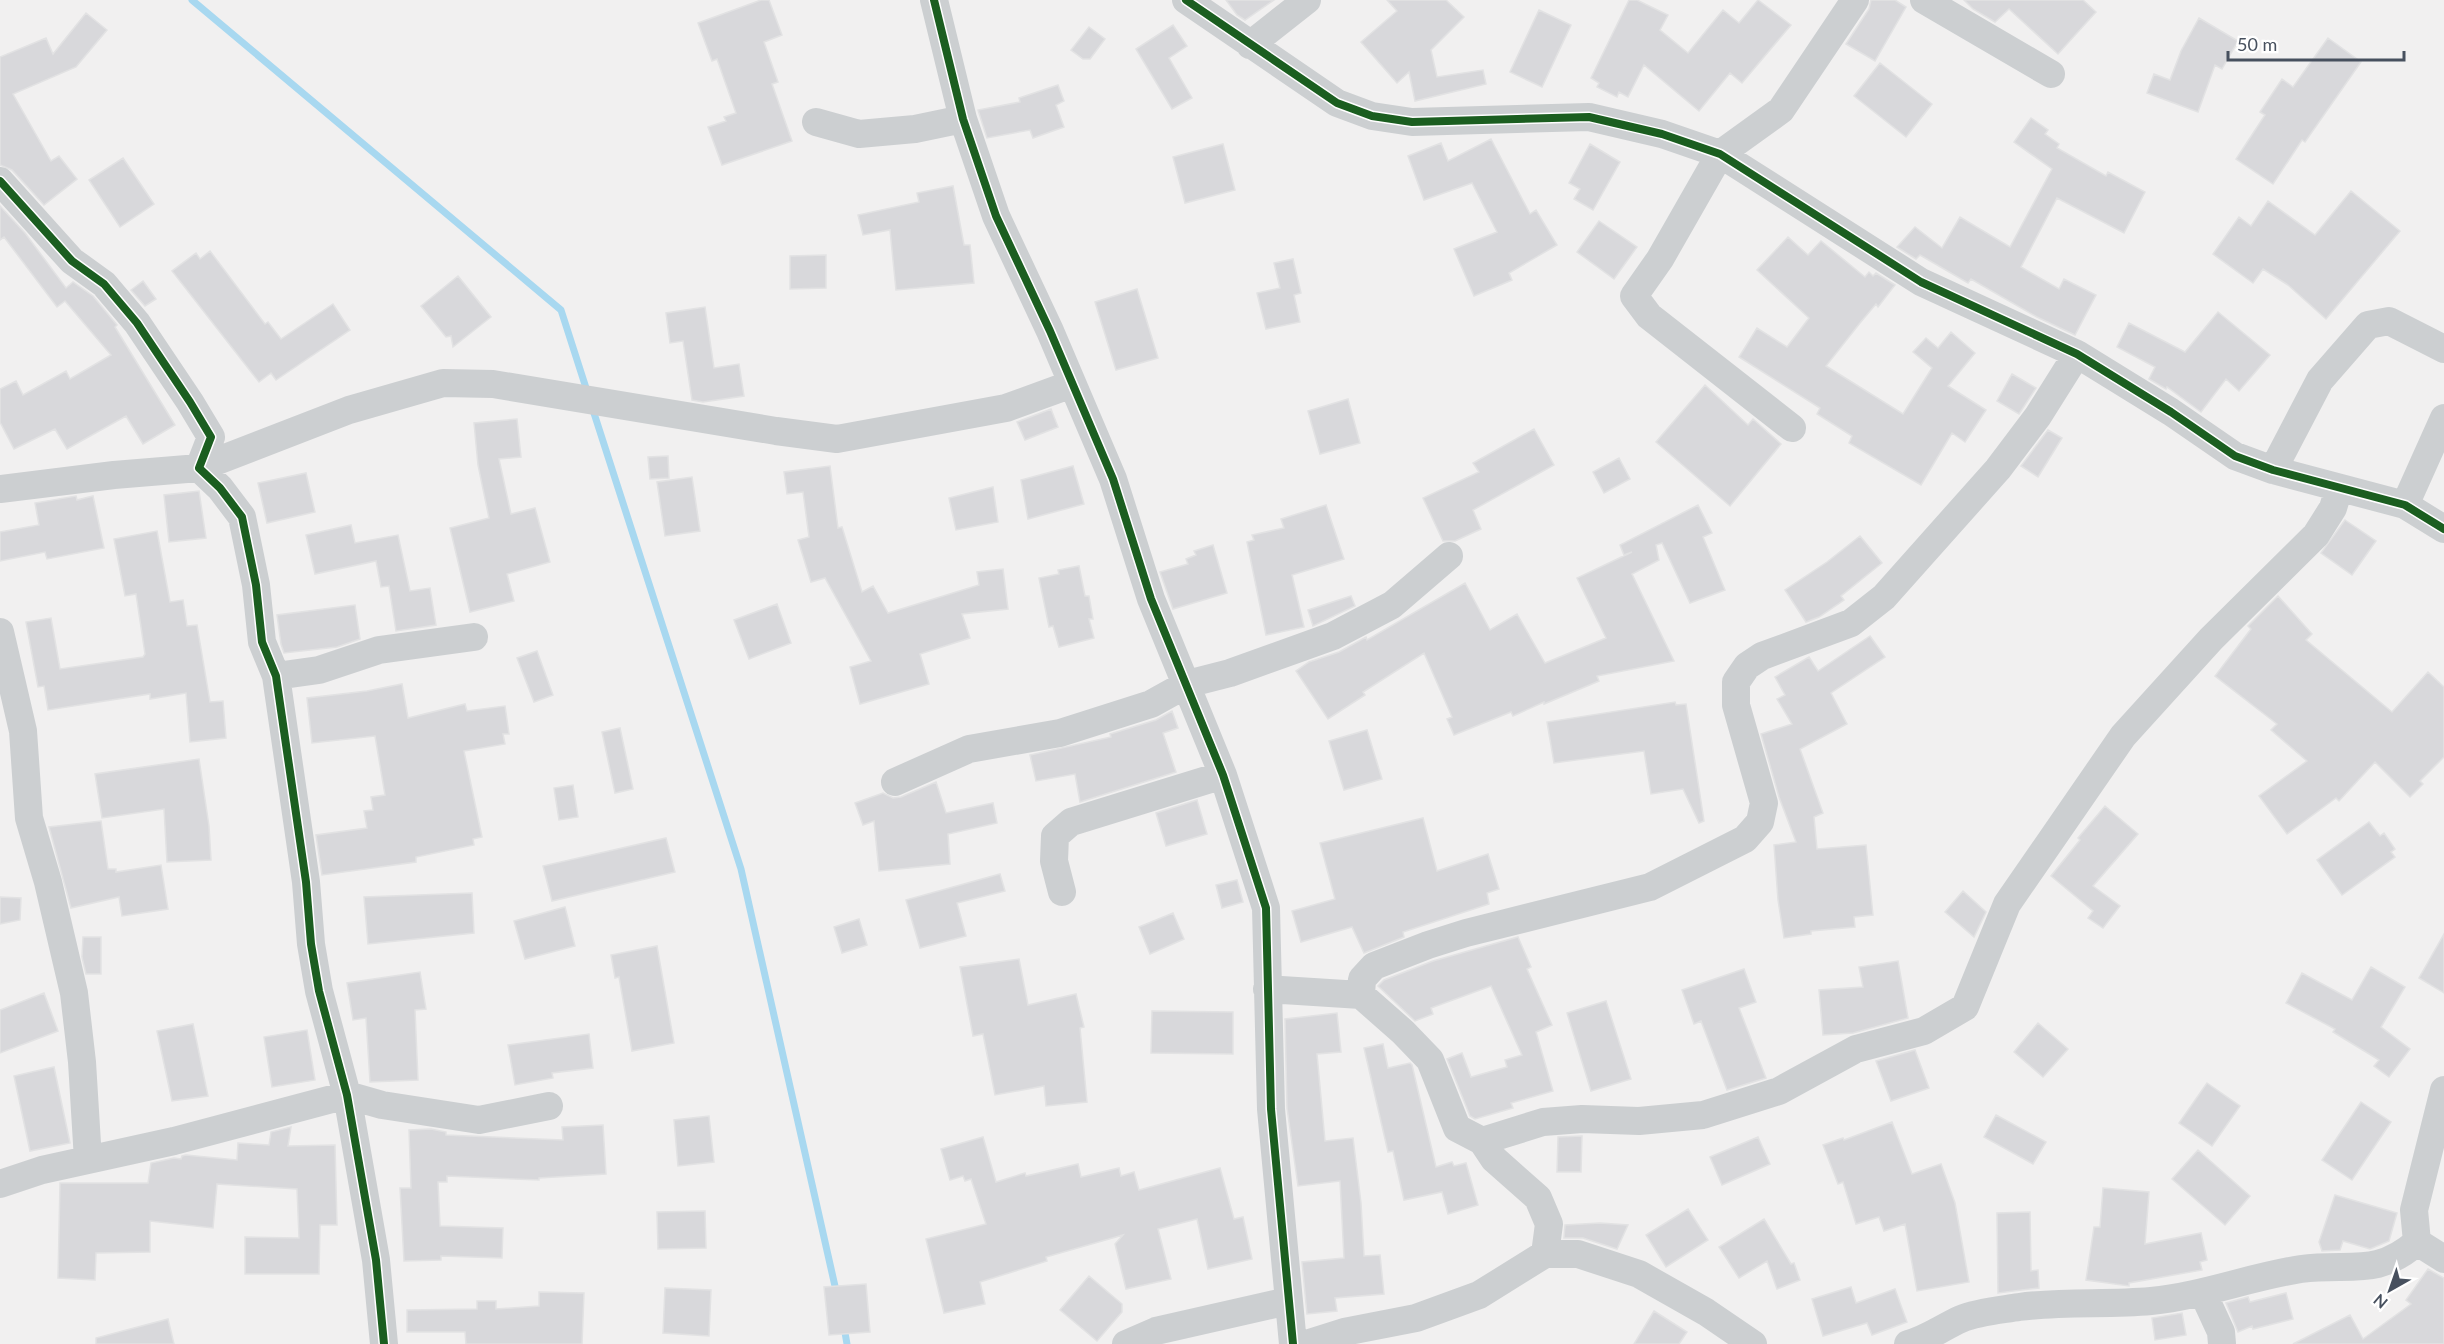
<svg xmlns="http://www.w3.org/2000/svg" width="2444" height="1344" font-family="Lato,sans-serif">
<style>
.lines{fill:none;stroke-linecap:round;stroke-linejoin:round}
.stream{stroke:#a8d8f0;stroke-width:7}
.building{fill:#d8d8db;stroke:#e2e2e3;stroke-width:1.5}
.minor{stroke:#cccfd1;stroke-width:28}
.cycleway-casing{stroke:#fff;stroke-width:11}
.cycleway{stroke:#1b5e20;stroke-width:8}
</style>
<rect width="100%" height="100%" fill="#f1f0f0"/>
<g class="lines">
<path class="stream" d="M192,0L561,310L587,391
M592,407L741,869L837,1295
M844,1327L847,1344"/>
</g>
<path class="building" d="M761,0H769L782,35L764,42L778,82L772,84L792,141L722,165L708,127L726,121L724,117L736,113L717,59L712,61L698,23Z
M1226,0H1274L1245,20L1237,15Z
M1387,0H1446L1464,17L1431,50L1437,77L1483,70L1486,84L1415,101L1409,72L1397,83L1361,42L1397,11Z
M1629,0H1637L1668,15L1660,30L1688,53L1723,10L1739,23L1758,0L1791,25L1742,83L1730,73L1699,111L1644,65L1628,97L1619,92L1617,97L1597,87L1599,83L1591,78Z
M1871,0H1895L1906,7L1875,61L1846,44L1869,9Z
M1964,0H2083L2096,12L2058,54L2009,9L1995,22L1973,9Z
M1539,10L1571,25L1542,87L1510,72Z
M86,13L107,30L76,67L13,94L51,161L59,156L77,179L44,205L12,170L0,165V57L46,38L53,54Z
M2199,18L2238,41L2222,69L2215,65L2198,112L2147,93L2154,74L2170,80L2181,51Z
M1173,25L1187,46L1169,58L1192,98L1172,109L1136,49Z
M1089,27L1105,39L1090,59H1083L1071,50Z
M2328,38L2361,62L2305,142L2302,140L2273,184L2236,159L2265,115L2260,112L2282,79L2293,87Z
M1880,63L1932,104L1906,137L1854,96Z
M1058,85L1064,101L1056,105L1064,127L1033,138L1030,130L987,138L978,110L1020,102L1019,98Z
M2031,118L2048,130L2045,134L2059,144L2057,148L2106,176L2108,172L2145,192L2124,233L2057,198L2021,267L2059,289L2064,279L2096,295L2075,335L2037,317L1971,279L1968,283L1920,255L1916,259L1897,247L1915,227L1942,248L1960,217L2010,247L2052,169L2014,142Z
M1491,139L1530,214L1536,210L1557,245L1509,273L1512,280L1474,296L1454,249L1497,232L1472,183L1424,200L1408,156L1441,143L1448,161Z
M1223,144L1235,190L1185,203L1173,157Z
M1590,144L1620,162L1593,210L1574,199L1580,189L1569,183Z
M123,158L154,204L120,227L89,180Z
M953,186L964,245H970L974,283L896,290L890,230L863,235L858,215L919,202L917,193Z
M2351,191L2400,231L2326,319L2288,285L2263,269L2253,283L2213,254L2239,217L2251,226L2268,201L2315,235Z
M0,206L25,233L66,288L73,282L93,296L117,325L115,327L175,425L143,444L126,416L67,449L55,429L14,449L0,422V389L16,381L23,395L66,371L70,379L111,355L65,301L57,307L4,237L0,240Z
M1599,221L1637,247L1614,279L1577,252Z
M1788,237L1808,255L1821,241L1865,277L1869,272L1873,276L1876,273L1895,285L1878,307L1876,304L1860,323L1826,366L1903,414L1932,368L1913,352L1926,338L1938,348L1951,332L1975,353L1948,386L1986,410L1965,442L1952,433L1921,485L1849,443L1852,436L1817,414L1820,408L1739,357L1757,328L1787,347L1809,318L1757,270Z
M210,251L265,324L268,322L281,339L333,304L350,330L276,380L271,373L259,382L172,271L196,253L200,259Z
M826,255V288L790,289V256Z
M1293,259L1301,293L1294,295L1300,322L1266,329L1257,293L1280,288L1274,263Z
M458,276L491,317L453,347L451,336L446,337L421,306Z
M143,281L156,299L145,306L131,290Z
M1137,289L1158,358L1116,370L1095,302Z
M705,307L714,368L739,364L744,396L703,402L692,400L683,341L670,343L666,313Z
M2218,312L2270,355L2239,391L2226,379L2201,412L2167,387L2166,389L2149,379L2155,367L2117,347L2129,323L2185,352Z
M2012,374L2036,388L2019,414L1997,401Z
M1705,385L1748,425L1753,419L1781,444L1730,506L1656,442Z
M1348,399L1360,443L1320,454L1308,411Z
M1051,409L1058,427L1025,440L1017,422Z
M517,419L521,457L499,459L511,514L535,508L550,562L507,574L514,601L470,612L450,528L489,518L478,465L474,423Z
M1534,429L1554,465L1473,510L1481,529L1455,541H1443L1423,498L1479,472L1473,463Z
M2048,430L2062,438L2038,477L2021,466Z
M668,456L669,478L650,479L648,457Z
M1619,458L1630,479L1604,493L1593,472Z
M830,466L838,528L842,527L862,592L873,586L888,613L979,585L977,572L1003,569L1008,609L962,614L970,638L920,654L929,684L860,704L850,667L871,661L825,578L811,582L798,540L809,537L803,492L787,494L784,472Z
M1073,466L1084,504L1028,519L1021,480Z
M306,473L315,512L267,523L258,483Z
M692,477L700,531L665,536L657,482Z
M993,487L998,522L956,530L949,498Z
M199,491L206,538L169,542L164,495Z
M76,496L77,500L93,496L104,548L47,559L45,552L0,561V532L39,525L35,503Z
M1326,505L1344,559L1292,575L1304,627L1266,635L1247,542L1254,540L1252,535L1284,528L1281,519Z
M1698,505L1712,533L1703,537L1725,590L1690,603L1662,543L1656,545L1659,560L1632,574L1674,661L1597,676L1599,681L1544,704V702L1513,716L1511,712L1454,735L1447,719L1452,717L1424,653L1363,692L1365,695L1328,719L1296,671L1309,662L1339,652L1366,637L1367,640L1465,583L1490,630L1517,614L1545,663L1606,638L1577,578L1632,552L1624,555L1620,545Z
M2345,520L2376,541L2352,575L2321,553Z
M351,525L355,543L398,535L410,591L430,588L436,625L396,631L389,586L381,587L376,561L315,574L306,535Z
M157,531L170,602L183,600L187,626L197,625L210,702L223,701L226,738L190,742L186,693L150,699V694L48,710L44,686L38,687L26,622L51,618L60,669L143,657L145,654L136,594L125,596L114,539Z
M1860,536L1882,563L1841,596L1844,600L1819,617L1806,622L1785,590L1827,562Z
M1213,545L1227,593L1173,609L1160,572L1188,564L1186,559L1196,555L1194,551Z
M1079,566L1085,596H1089L1093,619H1089L1094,638L1059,647L1053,626L1049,627L1039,578L1059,574L1058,570Z
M1351,596L1355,606L1313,626L1308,610Z
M2278,596L2312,634L2306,640L2392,712L2428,672L2444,687V757L2420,781L2423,784L2410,797L2375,762L2339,801L2336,798L2287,834L2259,796L2307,761L2271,730L2277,724L2215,676L2251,629L2248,626Z
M777,604L791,643L749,659L734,620Z
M355,605L360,639L337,647L284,653L281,644L277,615Z
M1870,636L1885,657L1831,693L1847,724L1800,749L1823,813L1814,817L1817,849L1866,845L1873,915L1854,917L1855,927L1811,931V934L1784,938L1778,900L1774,845L1796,842L1779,797L1761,734L1792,724L1777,699L1785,695L1775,677L1809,657L1818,671Z
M537,651L553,695L534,702L517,658Z
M402,684L408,718L465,704L467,711L505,706L509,734H503L505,744L464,751L482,837L473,839L474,845L416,857V862L322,875L316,835L367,828L364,811L373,810L371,797L385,795L375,736L312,743L307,698L367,691Z
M1675,702L1676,705L1686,704L1704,821L1699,823L1683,789L1651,794L1644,751L1554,763L1547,722Z
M1172,711L1178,728L1163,733L1176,772L1080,802L1075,774L1036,781L1030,755L1111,737L1110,734L1156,720Z
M620,728L633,789L615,793L602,732Z
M1367,730L1382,779L1344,790L1329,741Z
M199,759L209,826L211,860L167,862L164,809L102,818L95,774Z
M936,782L946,813L993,803L997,823L948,834L950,864L879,871L874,821L863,825L855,803L883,793L893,798L901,797Z
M573,785L578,817L559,820L554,788Z
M1197,800L1207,834L1166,846L1156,813Z
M2105,806L2138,834L2093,886L2120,906L2103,928L2088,918L2093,911L2051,876L2080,840L2078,838Z
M1423,818L1437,871L1488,854L1499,889L1487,893L1489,904L1403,932L1404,937L1364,953L1352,927L1301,942L1292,911L1335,899L1320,843Z
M101,821L108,869H116V872L161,865L168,909L122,916L119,897L71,908L49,827Z
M2369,822L2380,836L2384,833L2395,849L2391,852L2395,857L2342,895L2317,860Z
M666,838L675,872L552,901L543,866Z
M1000,874L1005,891L957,903L966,936L920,948L906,900Z
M1237,880L1243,902L1222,908L1216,885Z
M1963,891L1986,912L1974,937L1945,912Z
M472,893L474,933L368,944L364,897Z
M0,897L21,898L20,920L0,924Z
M565,907L575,946L525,959L514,921Z
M1173,913L1184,939L1150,954L1139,927Z
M859,919L867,945L842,953L834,927Z
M2444,934V993L2419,978Z
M83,937H101V974H86L82,957Z
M1518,937L1531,967L1527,969L1552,1025L1536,1032L1553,1091L1511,1103L1513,1108L1475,1119L1470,1116L1447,1059L1462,1053L1471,1077L1507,1067L1505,1060L1522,1055L1491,986L1431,1008L1433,1014L1415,1021L1378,986L1384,980L1433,961Z
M657,946L674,1043L632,1051L619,977L615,978L611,955Z
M1019,959L1028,1005L1076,994L1084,1027L1080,1028L1087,1102L1046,1106L1044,1086L995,1095L983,1034L973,1036L960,967Z
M1898,961L1908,1018L1853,1033L1823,1035L1819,990L1863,987L1859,967Z
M2371,967L2405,987L2381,1027L2410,1049L2389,1077L2374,1066L2379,1060L2333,1032L2335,1029L2286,1003L2302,973L2352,1000Z
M1744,969L1756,1002L1739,1008L1766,1078L1727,1090L1701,1021L1694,1024L1682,990Z
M420,972L426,1009L415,1010L418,1080L370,1082L366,1018L353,1020L347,983Z
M44,993L58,1031L0,1053V1010Z
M1606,1001L1631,1079L1591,1091L1567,1013Z
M1152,1011L1233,1012V1054L1151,1053Z
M1337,1013L1341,1052L1317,1054L1325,1141L1353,1138L1361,1203L1364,1256L1380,1255L1384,1294L1335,1298L1337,1311L1307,1314L1302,1262L1344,1258L1340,1181L1298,1186L1287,1108L1285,1019Z
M2038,1023L2068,1049L2043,1077L2014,1052Z
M193,1024L208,1096L172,1101L157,1031Z
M307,1030L315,1080L272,1087L264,1037Z
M589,1034L593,1068L552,1073L553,1078L515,1085L508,1045Z
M1383,1044L1388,1068L1410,1063L1412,1065L1436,1167L1452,1162L1454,1166L1466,1163L1478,1205L1448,1214L1442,1192L1404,1200L1393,1151L1388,1152L1364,1048Z
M1915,1050L1929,1088L1891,1101L1876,1061Z
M54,1067L70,1143L30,1151L14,1076Z
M2207,1083L2240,1106L2212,1146L2179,1123Z
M2361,1102L2391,1122L2352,1180L2322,1160Z
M1996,1115L2046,1142L2033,1164L1984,1137Z
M709,1116L714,1162L678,1166L674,1120Z
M1892,1122L1912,1174L1941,1164L1955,1203L1969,1282L1917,1291L1905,1224L1884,1231L1879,1217L1856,1224L1843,1182L1838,1184L1823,1145L1843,1138L1844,1140Z
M603,1125L606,1174L539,1178V1180L447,1176V1182H438L440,1226L503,1228L502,1258L441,1256V1260L404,1261L400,1188H411L409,1130L431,1129L446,1132V1135L563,1140L562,1127Z
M291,1127L288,1146L335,1145L337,1225H320L319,1274H245V1237L299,1238L297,1189L217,1184L213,1228L150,1221V1252L96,1253L95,1280L58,1278L60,1183H148L151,1163L174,1158L181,1159L182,1156L186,1155L237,1160L238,1143L269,1145L271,1132Z
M1582,1136L1581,1172H1557L1558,1137Z
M983,1137L996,1182L1025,1173L1026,1176L1078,1164L1081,1177L1119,1168L1121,1176L1134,1172L1139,1190L1220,1168L1234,1219L1243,1217L1252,1259L1208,1269L1197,1219L1158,1229L1171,1279L1126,1289L1115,1244L1123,1235L1046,1257L1047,1261L980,1282L985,1304L944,1313L926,1239L986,1224L971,1179L965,1181L963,1176L950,1180L941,1149Z
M1758,1137L1770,1164L1722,1185L1710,1157Z
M2198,1150L2250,1196L2225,1225L2172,1179Z
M2103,1188L2149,1192L2145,1244L2201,1233L2207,1260L2200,1262L2202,1270L2129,1283V1286L2086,1280L2094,1227H2100Z
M2335,1195L2397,1213L2389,1241L2370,1249L2343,1241L2340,1250L2322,1251L2319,1242Z
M1688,1209L1708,1240L1666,1267L1646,1235Z
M705,1211L706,1248L658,1249L657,1212Z
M2030,1212L2031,1271L2038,1270L2039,1288L1998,1293L1997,1213Z
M1764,1219L1791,1264L1794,1263L1800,1280L1777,1289L1767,1261L1739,1278L1719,1247Z
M1600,1223L1628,1225L1617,1249L1583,1238H1564L1565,1225Z
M2428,1269L2444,1278V1344H2293L2350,1315L2363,1339L2411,1304L2406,1300Z
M1089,1276L1122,1304V1312L1097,1341L1060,1310Z
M866,1284L870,1332L829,1335L824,1287Z
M1851,1287L1856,1303L1895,1289L1907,1322L1872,1335L1867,1323L1823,1336L1812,1299Z
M665,1288L711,1290L709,1336L663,1333Z
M539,1292L584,1293L582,1344H466L465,1332H407V1310L477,1309V1301H496V1309L539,1306Z
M2286,1293L2293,1319L2253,1329L2252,1326L2238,1332L2226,1303L2248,1297L2250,1302Z
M1654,1311L1687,1332L1679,1344H1634Z
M2182,1313L2186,1335L2155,1340L2152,1318Z
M168,1319L174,1344H96V1338Z"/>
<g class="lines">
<path class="minor" d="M934,0L963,119L996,216L1050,331L1113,479L1151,599L1223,775L1266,908L1271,1109L1293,1344
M1186,0L1337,103L1372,116L1412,122L1589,117L1662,134L1720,154L1921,282L2077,354L2171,412L2235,456L2273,470L2405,505L2444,529
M1924,0L2051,74
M1250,45L1307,0
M816,122L859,134L915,129L963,119
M0,181L72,261L104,284L137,323L190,402L211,437L199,468L220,488L242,517L256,585L262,642L276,676L306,882L311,944L319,991L347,1095L376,1260L384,1344
M1792,428L1649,316L1634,296L1660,259L1720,154L1781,110L1855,0
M2273,470L2320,380L2368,325L2389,321L2444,349
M0,489L114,475L199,468L349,410L443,383L493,384L776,431L837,439L1006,408L1072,384
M2405,505L2444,418
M0,632L23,731L29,818L48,882L74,993L82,1062L88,1160
M276,676L319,670L379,650L474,637
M895,782L969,749L1060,733L1151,704L1187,684L1230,673L1333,636L1392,605L1449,556
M1062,892L1054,861L1055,836L1071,822L1223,775
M1267,989L1361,995L1403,1032L1430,1060L1457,1128L1482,1141L1494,1159L1538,1198L1549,1224L1545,1254
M1361,995L1362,979L1374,966L1428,945L1466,933L1650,887L1745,839L1760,822L1764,803L1736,705V682L1747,666L1762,656L1851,623L1884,597L1998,469L2038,416L2077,354
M2444,1090L2414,1210L2417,1242L2444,1259
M1482,1141L1543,1122L1582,1119L1639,1121L1703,1115L1779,1091L1856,1049L1924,1031L1965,1007L2007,904L2123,736L2211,639L2316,535L2333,508L2339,488
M0,1184L42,1170L174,1141L347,1095L382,1105L479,1120L549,1106
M2203,1293L2221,1332L2222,1344
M1126,1344L1156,1331L1288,1301
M1306,1344L1344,1332L1416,1318L1479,1295L1545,1254H1578L1639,1274L1706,1312L1753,1344
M1908,1344C1927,1339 1943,1327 1961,1319C1977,1312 2001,1310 2019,1307C2063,1301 2107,1305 2151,1301C2202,1296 2250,1277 2301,1269C2349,1262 2376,1278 2417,1242"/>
<g class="cycleway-casing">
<path id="cycleway" d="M934,0L963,119L996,216L1050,331L1113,479L1151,599L1223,775L1266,908L1271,1109L1293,1344
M1186,0L1337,103L1372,116L1412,122L1589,117L1662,134L1720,154L1921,282L2077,354L2171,412L2235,456L2273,470L2405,505L2444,529
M0,181L72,261L104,284L137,323L190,402L211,437L199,468L220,488L242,517L256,585L262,642L276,676L306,882L311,944L319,991L347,1095L376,1260L384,1344"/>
</g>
<use href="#cycleway" class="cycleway"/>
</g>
<g transform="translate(2390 1290) rotate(220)" stroke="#ffffff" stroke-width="4.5" paint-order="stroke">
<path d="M0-4.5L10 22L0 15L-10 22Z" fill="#47505e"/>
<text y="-9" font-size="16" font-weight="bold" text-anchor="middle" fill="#47505e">N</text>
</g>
<path d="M2228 51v9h176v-9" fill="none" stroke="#47505e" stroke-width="3"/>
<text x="2237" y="51" font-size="18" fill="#47505e" stroke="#ffffff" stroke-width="4.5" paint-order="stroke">50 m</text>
</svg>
